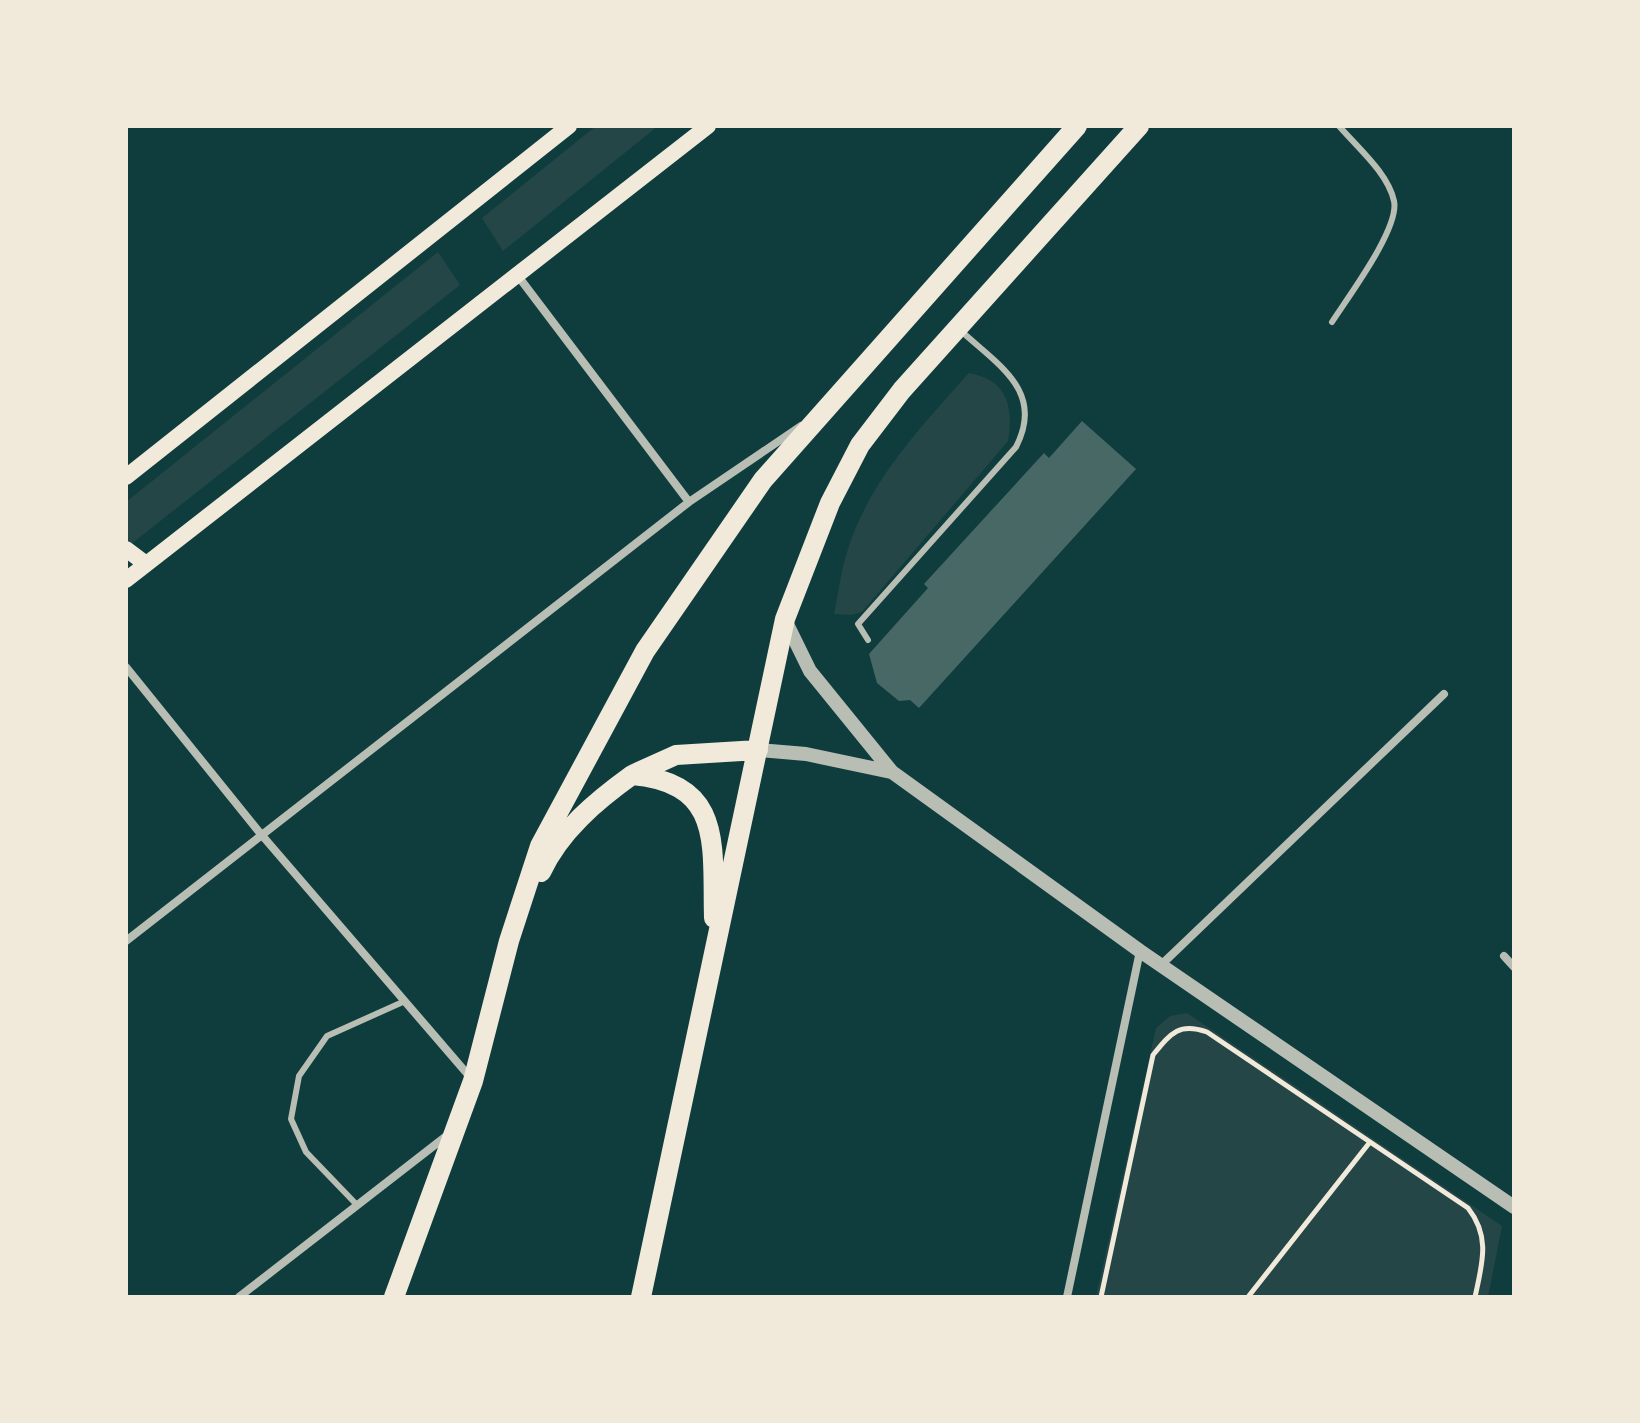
<svg xmlns="http://www.w3.org/2000/svg" width="1640" height="1423" font-family="Manrope,sans-serif">
<style>
.green{fill:#244646}
.building{fill:#486865}
.lines{fill:none;stroke-linecap:round;stroke-linejoin:round}
.path{stroke:#f1e9da;stroke-width:5}
.service{stroke:#b8beb3;stroke-width:6}
.minor{stroke:#b8beb3;stroke-width:8}
.tertiary{stroke:#b8beb3;stroke-width:14}
.secondary{stroke:#f1e9da;stroke-width:16}
.primary{stroke:#f1e9da;stroke-width:20}
</style>
<rect width="100%" height="100%" fill="#0f3d3e"/>
<path class="green" d="M596,126H658L503,251L482,218Z
M438,252L460,285L126,548V502Z
M969,373C1007,380 1014,406 1008,441L862,612L851,615L834,614C838,596 840,576 845,559C865,485 919,429 969,373Z
M1187,1013L1502,1226L1488,1297H1096L1156,1028L1170,1016Z"/>
<path class="building" d="M1082,421L1136,469L919,708L910,700L899,701L877,683L869,654L928,588L924,584L1044,453L1049,458Z"/>
<g class="lines">
<path class="path" d="M1101,1297L1153,1055C1171,1033 1179,1022 1207,1032L1468,1208C1491,1237 1482,1264 1475,1297
M1248,1297L1370,1142"/>
<path class="service" d="M1332,322C1348,297 1400,228 1394,201C1388,173 1357,147 1339,126
M868,640L858,624L1016,447C1045,391 998,365 960,330
M357,1205L306,1152L291,1119L299,1076L327,1036L405,1001"/>
<path class="minor" d="M518,276L689,502
M126,667L260,833L470,1077
M126,941L689,502L801,426
M1504,956L1514,967
M1161,965L1444,694
M239,1297L449,1134
M1067,1297L1140,951"/>
<path class="tertiary" d="M785,620L810,671L892,772L1140,951L1514,1207
M758,750L806,754L891,772"/>
<path class="secondary" d="M126,477L569,126
M126,549L146,564
M126,580L708,126"/>
<path class="primary" d="M634,774L676,755L758,750
M541,872C560,831 596,801 632,775C724,783 712,845 714,918
M394,1297L473,1081L509,941L540,846L645,651L763,480L1077,126
M641,1297L785,619L830,503L860,445L902,390L1139,126"/>
</g>
<rect width="1640" height="1423" fill="none" stroke="#f1e9da" stroke-width="256"/>
</svg>
